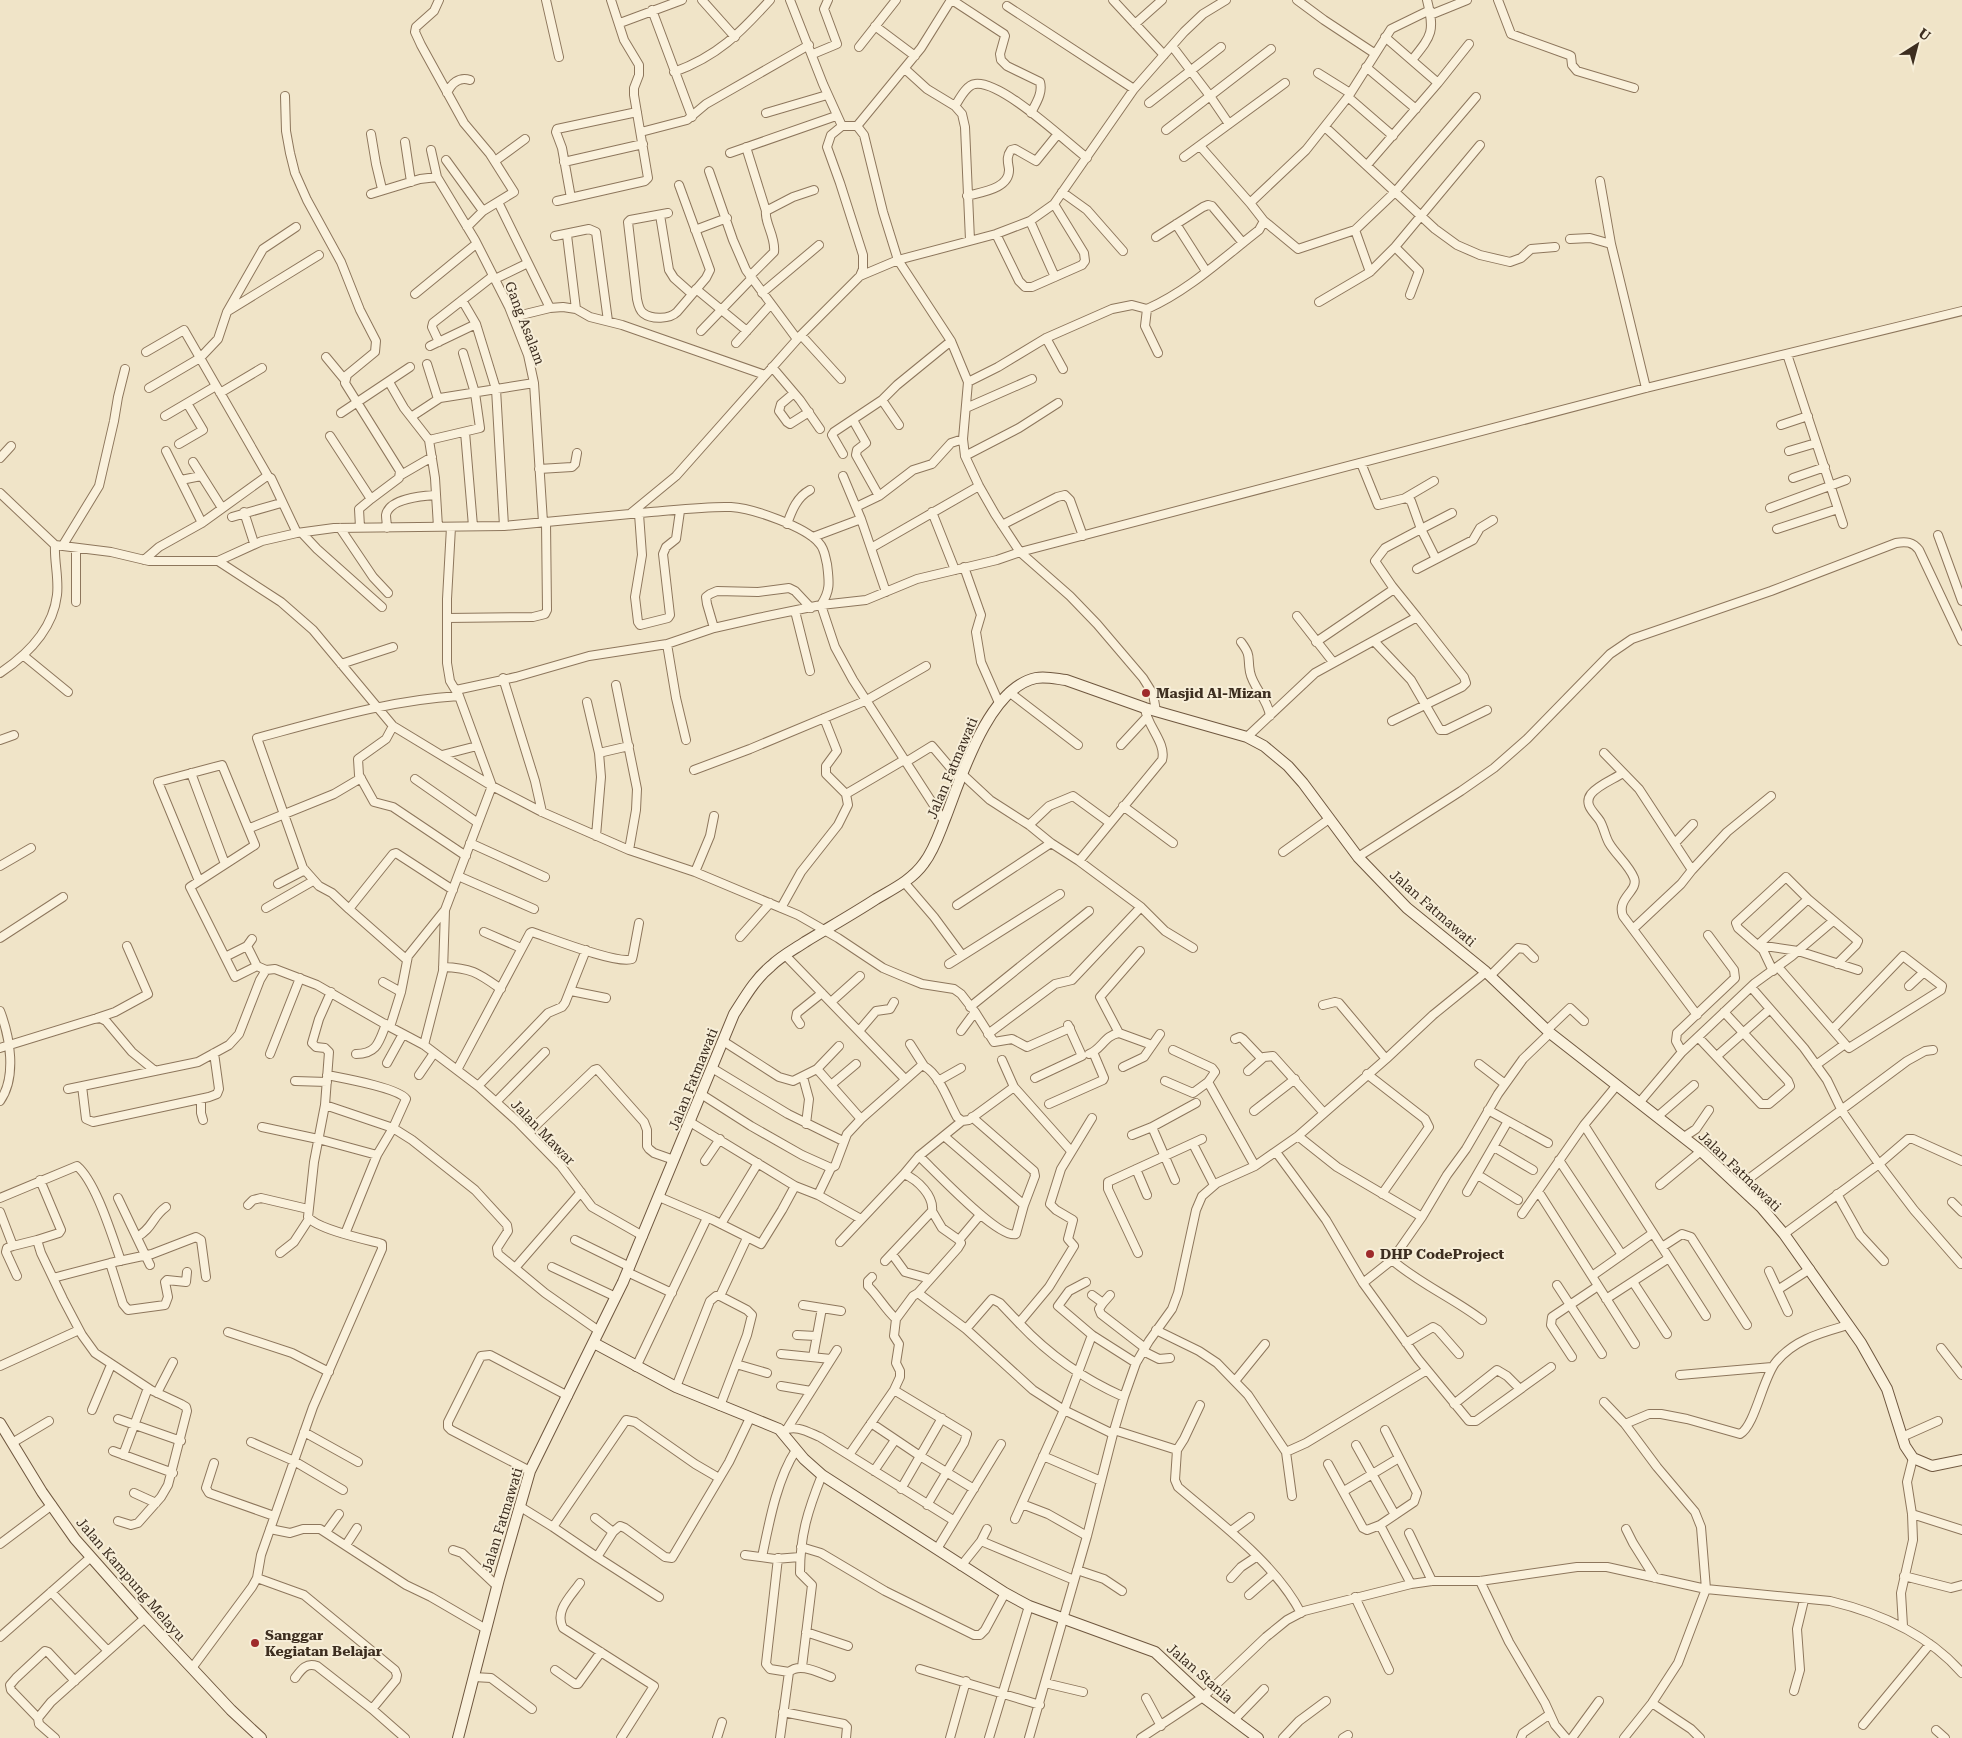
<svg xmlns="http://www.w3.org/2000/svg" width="1962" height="1738" font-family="'Roboto Serif',serif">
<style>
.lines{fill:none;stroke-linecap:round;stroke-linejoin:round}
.street-casing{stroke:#8d765c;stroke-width:10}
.secondary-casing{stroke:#6f573f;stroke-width:12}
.street{stroke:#faf1dc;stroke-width:8}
.secondary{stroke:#faf1dc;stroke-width:10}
.poi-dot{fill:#9e2a2b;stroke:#f7eed8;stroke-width:2}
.labels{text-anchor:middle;stroke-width:4;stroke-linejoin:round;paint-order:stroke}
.street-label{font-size:14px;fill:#3d2e20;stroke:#f7eed8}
.poi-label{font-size:14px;font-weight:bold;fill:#3d2e20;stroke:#f7eed8;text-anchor:start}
</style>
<rect width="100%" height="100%" fill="#f0e4c8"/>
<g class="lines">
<g class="street-casing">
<path id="street" d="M439,0L434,11L416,27L415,32L421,45L464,123L490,154L514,192L483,211L467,227
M546,0L559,57
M702,0L735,37
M790,0L823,84L842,126H857L864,135L883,212L898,260L951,341L968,382L963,439L965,456L979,486L995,514L1020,552L1070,596L1097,624L1143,678L1153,694L1156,711
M952,0L1004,34L1005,36L1000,54L1001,60L1007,66L1040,82C1043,93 1036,103 1031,113
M1113,0L1164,55
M1297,0L1324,20L1374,53
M1498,0L1511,34L1569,55L1571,56L1572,65L1577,71L1634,88
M1007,6L1134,89
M652,10L692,117
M1430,15L1467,0
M620,23L682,0
M1135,24L1162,0
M875,26L915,56
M1385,37L1438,83
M859,47L896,0
M1271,49L1210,96L1229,124L1285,83
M813,54L837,44L824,9L828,0
M1412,60C1432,35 1435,32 1427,0
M1366,67L1416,109
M905,69L927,89L955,106C959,100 966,85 975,84C1001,80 1065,141 1087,158
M674,72C718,56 740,33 770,0
M1318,73L1350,93
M447,93C451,84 459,76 470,80
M285,96L286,131L290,153L295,173L307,200L341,262L360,310L376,341L375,352L347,375L345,383L400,471L399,478L371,499L359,509L360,527
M1348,97L1393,136
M1149,103L1221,47
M955,106L962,114L965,127L970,240
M766,113L827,95
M842,126L831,135L827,147L840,183L863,255V269L860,276
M857,126L921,48L951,0
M1325,127L1435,229L1457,245L1480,255L1510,262L1521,258L1531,249L1555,247
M1166,130L1210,96L1172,46
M641,132L687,120L706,104L809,45
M371,134L376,164L382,189
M405,142L411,182
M1200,146L1250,203
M746,147L766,211
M431,150L437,177L475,240L509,307L528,355L534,383L543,522
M730,153L836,116
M1184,157L1229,124
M446,160L483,211
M495,161L525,139
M564,162L643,144
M1367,165L1438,83L1469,44
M709,171L733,240L746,270L797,339
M1600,181L1611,244
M1062,192L1087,210L1123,251
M371,194L420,179L437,177
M967,196C981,192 1010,189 1009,169C1008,162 1006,157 1011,150L1015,149L1036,161L1057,135
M571,198L562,148L556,132L557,129L637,112
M557,201L645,181L648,178L634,95V88L639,75V65L624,40L611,0
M498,202L528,263
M668,213L630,220L628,222L637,299C638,304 639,310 643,313C652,320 670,319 677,312L706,278L710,270L679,185
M660,215L669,270L674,278L692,294
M1263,220L1298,249L1355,230L1395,192L1476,97
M1030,221L1055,277
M1176,224L1206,271
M695,230L727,218
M1355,230L1370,272
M996,234L1019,281L1025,287H1032L1082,265L1085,261L1084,253L1054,204
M567,235L576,309
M555,236L589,229L596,232L608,321
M1156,237L1203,207L1208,205L1212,206L1243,243
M1570,239L1590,238L1611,244L1646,388
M1395,247L1419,271L1410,295
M750,276L774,252C776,237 764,222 766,211L793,197L814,190
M495,279L528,263L550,308
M696,289L747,331
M762,293L819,245
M415,294L476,244
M462,300L476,324L496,389L504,526
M1319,302L1370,272L1395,247L1480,145
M1147,309L1145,326L1158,353
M228,311L319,255
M513,317L550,308L563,307L576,309L590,317L622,325L765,375
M701,331L752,278
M801,335L841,379
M1046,338L1063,369
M439,342L432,327L433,323L493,276
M736,343L771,304
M430,346L476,324
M146,352L184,330L268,476
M1787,354L1843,524
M326,357L345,380
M427,364L438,399
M772,367L800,400L820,429
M389,382L404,408L429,440L435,478L438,527
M968,382L998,367L1046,338L1112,309L1132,305L1147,309C1188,291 1223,258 1259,230L1264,221L1250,203L1306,150L1348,97L1391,29L1430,10
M149,388L200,358L218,339L227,312L263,249L296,227
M220,393L262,368
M794,393L781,404L779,411L787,422L790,424L809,412
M882,400L899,425
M966,408L1032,379
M341,413L410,367
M165,416L216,386
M411,417L440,398L534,383
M853,420L866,443L857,450L856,455L879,496
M1781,425L1808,416
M465,432L473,526
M330,436L371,499
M429,440L480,428L475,393L463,353
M179,444L203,430L187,403
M166,451L202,523
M1789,451L1816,443
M843,454L832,435L834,432L882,400L897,385L951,341
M965,456L1019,428L1058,403
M0,458L11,446
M193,462L222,508
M1361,463L1378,505L1406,498L1411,501L1421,529L1385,548L1375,561L1392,586L1417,617
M539,469L572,467L575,464L577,453
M401,475L432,457
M1793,478L1825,467
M181,480L201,476
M0,493L55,545
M1405,498L1434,481
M856,507L879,496L913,470L932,464L951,443L963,439
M1770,508L1846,480
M244,512L254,543
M932,512L955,570
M631,513L676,476L801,335L860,276L898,260L996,234L1030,221L1054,204L1134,89L1184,32L1203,14L1226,0
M639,514L642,555L635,597L638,622L640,625L668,618L670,615L663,554L666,547L676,539L680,511
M232,517L281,503
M861,519L886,592
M787,524C792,510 797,497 810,490
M1002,525L1057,497L1065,495L1070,500L1083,536
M451,527L447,599V663L450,681L459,696L492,786L445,910L408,956L401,992L390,1027L424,1045L478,1086L517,1121L561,1166L592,1207L643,1236
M340,528L373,577L388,593
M387,528C387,524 386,519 386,515C389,498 423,496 436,495
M1777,529L1838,509
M302,533L317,549L382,607
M1938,535L1962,601
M813,537L861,519L843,476
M63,545L99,486L114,421L118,397L125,369
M76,548V602
M871,548L979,486
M1436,559L1421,529L1452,513
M144,560L159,547L202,523L267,476L271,478L297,533
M218,561L281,602L313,630L393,726L492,786L542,812L629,850L695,872L798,915L838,938L883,968L902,976L922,984L954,989L961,994L975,1012L994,1042L1012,1039L1027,1047L1070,1028
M964,567L981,615L976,632L981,662L999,703
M1417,569L1473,540L1480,528L1493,520
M821,605L835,647L853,680L944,821
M795,611L810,671
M1297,616L1333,662
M447,618L533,617L545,614L547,610L546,522
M714,628L707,604L706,597L710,594L717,591L758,592L789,588L795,591L811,608
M1374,641L1411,680L1440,730H1446L1487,710
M1241,642C1252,657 1247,656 1250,672C1253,688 1268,699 1270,716
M1316,642L1394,589
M667,644L676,698L686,740
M24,656L68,692
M341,664L393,647
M0,673C27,655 53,629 57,595C59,578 54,561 55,545L111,552L149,561H218L262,541L297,533L334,528L504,526L651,512C675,510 708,506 731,507C752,508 806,527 819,543C825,549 825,557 827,564C829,581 831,590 821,605
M503,678L535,781L542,812
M616,685L637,789L636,810L629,850
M456,690L516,677L589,656L667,644L714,628L758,618L821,605L866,600L917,579L997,560L1020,552L1646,388L1962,311
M1009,692L1078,745
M587,702L599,753L601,777L596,836
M824,718L837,751L826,766V774L846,794
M393,726L386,739L358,759L359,775L374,802L393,807L466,856
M1247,737L1315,673L1417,617L1464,677L1466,683L1462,687L1392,721
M0,740L14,735
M1121,745L1146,718
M599,753L629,746
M1604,753L1639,789L1692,870L1681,884L1633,929
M442,755L477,746
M906,762L932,746L960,779
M694,770L750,749L865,701L926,666
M191,773L225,864
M1623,773C1614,779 1598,785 1591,794C1583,805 1595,813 1600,821C1604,828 1605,836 1609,843C1616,855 1629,865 1634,878C1639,891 1616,898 1623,916L1697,1015
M962,774L990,800L1029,825L1051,843L1079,861L1162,760C1167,743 1146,725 1145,708
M415,779L478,823
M1123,806L1173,843
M1029,825L1049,806L1073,796L1110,823
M250,828L334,794L361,778
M470,843L545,877
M1675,843L1693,824
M1283,852L1329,819
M1358,857L1461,791L1494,768L1527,739L1610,654L1632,639L1771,591L1896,543C1906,541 1913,542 1919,550L1962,641
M0,866L31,848
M1692,870L1727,832L1771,796
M695,872L710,836L714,816
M458,876L534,909
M199,881L158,782L222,765L255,845L190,887L235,977L257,966L266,970L275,969L317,985L390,1027
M904,882L934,917L962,955
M278,884L305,870
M1808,899L1758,945L1798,951L1858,970
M957,905L1051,843
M1141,907L1165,931L1193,948
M266,908L313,881
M781,908L801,872L838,825L848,805L846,794L904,760
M349,909L332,893L319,886L303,868L257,738C324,720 390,700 459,696
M484,932L521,948
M740,937L770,903
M0,938L63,897
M252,939L247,946L257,966
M785,955L905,1079
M225,957L247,946
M407,960L349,909L393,854L396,853L453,890
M949,964L1060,894
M443,967C472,968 478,973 501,989
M1778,967L1845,1044
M1773,971L1763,950L1738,928L1736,923L1786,877L1808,899L1858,941L1856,945L1837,964
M1490,976L1518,948L1525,949L1534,958
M383,982L401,992
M1909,986L1924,972
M1751,987L1804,1048L1827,1080L1842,1111L1879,1164L1914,1210L1961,1264
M571,991L606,998
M831,1002L860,976
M1323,1005L1335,1002L1339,1003L1386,1059
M970,1007L1089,911
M0,1011C10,1037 17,1077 0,1101
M97,1018L115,1012L148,994L127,946
M800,1024L796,1018L797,1013L822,993
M1547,1030L1570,1008L1584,1021
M859,1031L876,1011L890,1009L894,1002
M961,1031L975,1012
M1119,1033L1100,997L1140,951
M988,1034L1055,984L1072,980L1141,907L1079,861
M1698,1037L1761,1104H1769L1788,1088L1790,1086L1788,1081L1724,1012
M1235,1039L1240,1037L1243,1039L1261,1058
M723,1041L779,1077L793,1081L817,1069L839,1046
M910,1044L924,1066
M424,1045L443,971L445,910
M0,1048L94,1019L100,1018L106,1021L132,1052L154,1070
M1682,1052L1676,1041L1677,1033L1735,978L1734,970L1708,935
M270,1054L300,978
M356,1054C377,1054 379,1042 386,1024
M1089,1054C1101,1050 1105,1035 1119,1033L1152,1045
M1717,1056L1770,1009
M1002,1060L1014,1087L1071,1151
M387,1063L403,1034
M1479,1064L1505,1084
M1816,1065L1845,1044L1849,1048L1941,990L1942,986L1903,956L1833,1029
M1123,1067L1144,1057L1160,1034
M712,1068L788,1114L843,1141
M817,1069L861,1119
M457,1070L530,933L532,932C550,938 618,965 632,959L633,955L639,923
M1248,1071L1264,1057L1273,1056L1324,1113
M1367,1074L1425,1119L1429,1127L1382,1194
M419,1075L434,1053
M803,1077L809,1099L806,1124
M1035,1078L1082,1056L1068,1025
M295,1081L327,1082
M938,1081L961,1068
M1165,1081L1193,1093L1208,1082L1215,1072L1212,1068L1173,1050
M1208,1082L1255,1166
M831,1085L856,1064
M82,1086L86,1119L93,1122L209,1097L217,1094L219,1089L214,1053
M478,1086L548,1013L562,1007L565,1003L586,950
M68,1089L198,1062L229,1045L239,1034L260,980L266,970
M701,1094L751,1126L802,1155L831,1168L835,1166L847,1134L861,1119L921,1066H924C940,1075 948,1101 957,1117L962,1121L969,1120L1014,1087
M201,1099V1113L203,1120
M496,1102L545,1052
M1639,1103L1682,1052L1755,983L1792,956L1833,921
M1049,1104L1103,1080L1104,1078L1093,1052
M325,1105L393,1128L406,1099C399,1088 342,1078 327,1075
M1488,1110L1548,1143
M1254,1111L1295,1079
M1657,1117L1694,1085
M1092,1118L1061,1169L1050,1204L1056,1210L1073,1220L1068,1239L1074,1246L1049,1287L1019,1323C1049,1355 1083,1379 1124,1397
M690,1122L795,1186L818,1195L861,1219
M1584,1125L1706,1316
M262,1127L318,1139L377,1155
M1152,1127L1175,1180
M529,1132L594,1070L597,1069L644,1122L647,1130V1146L649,1149L654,1153L674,1160
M1132,1135L1152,1127L1196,1103
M944,1136L1024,1205
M1298,1136L1337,1167L1422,1217L1392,1260L1363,1283
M1684,1137L1696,1129L1709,1110
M1193,1144L1214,1185
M1494,1147L1533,1170
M1276,1152L1326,1220L1363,1283L1418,1359L1469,1421H1476L1551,1367
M919,1156C934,1170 999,1240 1016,1234L1024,1205L1035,1176L1034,1171L972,1117
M1559,1160L1622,1255
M705,1161L720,1139
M1136,1169L1147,1195
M904,1174L919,1156L962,1121
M1478,1175L1518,1200
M40,1180L61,1230L59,1233L37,1240L41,1253L63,1299L82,1335L95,1353L151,1390L181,1404L186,1407L187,1411L168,1485L161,1497L138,1523L131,1525L118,1521
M1660,1185L1701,1151
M1739,1186L1907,1061L1925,1051L1933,1050
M1538,1191L1635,1344
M1467,1192L1508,1121
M1837,1194L1860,1235L1884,1261
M818,1195L831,1168
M659,1197L713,1220L761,1244L782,1210L795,1186
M0,1198L77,1166C96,1182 112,1236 121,1261
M118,1198L150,1265
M1952,1202L1962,1212
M248,1205L253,1200L261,1198L308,1209
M932,1211L942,1228L959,1240
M0,1212L13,1246L7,1248L6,1252L17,1276
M1522,1214L1584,1125L1617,1085
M1422,1217L1447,1175L1466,1149L1498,1094L1523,1059L1550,1033
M721,1224L758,1163
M345,1234L377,1155L393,1128L412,1140L475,1190L507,1225L508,1231L497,1248L498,1254L545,1293L599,1331
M1784,1234L1879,1164L1908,1139H1913L1962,1161
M137,1237C153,1228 152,1217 166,1207
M575,1240L630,1267
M840,1242L904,1174C918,1180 934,1196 932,1211L885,1261
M13,1246L37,1240
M1662,1247L1682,1234L1691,1237L1747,1325
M280,1253L294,1242L309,1219
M1138,1253L1108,1189V1182L1202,1139
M892,1254L905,1272L930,1279
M1392,1260C1420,1284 1453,1298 1482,1320
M110,1263L123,1304L128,1310L165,1305L168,1297L165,1282L167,1280L186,1282L187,1272
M552,1267L616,1297
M515,1268L581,1192
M1769,1271L1788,1312
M627,1272L672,1293
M1592,1276L1653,1233
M872,1277L868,1281V1286C879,1297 885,1309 896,1319
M53,1278L110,1263L152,1254L196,1237L201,1240L206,1277
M1086,1282L1069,1291L1058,1306L1092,1335L1136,1363
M1633,1282L1667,1334
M1557,1285L1602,1354
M1779,1289L1810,1269
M918,1293L966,1329L1033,1390L1064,1410L1113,1434
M1092,1295L1103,1303L1099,1309L1101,1314L1145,1348
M720,1296L747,1238
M1606,1299L1669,1258
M1103,1303L1110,1295
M803,1305L841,1311
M966,1329L992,1299L1000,1303L1019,1323
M1156,1330L1199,1351L1217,1363L1248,1395L1286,1452L1306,1443L1427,1370
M228,1332L292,1353L329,1372
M797,1335L816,1336
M1406,1343L1433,1327L1438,1330L1459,1354
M1941,1348L1962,1375
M1143,1351L1159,1359L1170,1358
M781,1354L831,1359
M813,1357L822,1308
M1572,1357L1551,1325L1552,1317L1598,1286
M736,1364L767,1373
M0,1366L79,1330
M636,1367L707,1218
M1680,1375L1772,1367
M1235,1381L1265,1344
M781,1386L811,1391
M676,1387L710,1301L716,1296H720L747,1310L752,1315L747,1335L720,1406
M894,1390L967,1434L964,1443L927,1505
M157,1393L173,1362
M1604,1402L1625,1424L1657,1467L1695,1512L1701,1527L1706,1589L1678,1663L1652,1703L1624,1738
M1454,1404L1497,1370L1507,1376L1520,1389
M92,1410L111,1365
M118,1419L181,1441
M871,1423L920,1456L974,1489
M1625,1424L1649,1414H1661L1687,1419L1740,1434C1755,1426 1763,1377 1776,1362C1795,1339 1821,1333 1848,1325
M787,1429L837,1350
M1114,1430L1177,1450L1184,1439L1200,1405
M783,1431C795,1424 808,1432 820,1437L953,1520
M304,1432L358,1462
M1902,1437L1938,1421
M251,1442L294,1461L343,1490
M12,1443L49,1421
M1356,1445L1395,1515
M1177,1450L1175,1480L1178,1487C1220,1523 1275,1563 1301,1613
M113,1451L173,1473
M1286,1452L1292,1496
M123,1455L148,1388
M849,1455L894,1390L900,1377V1371L896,1363L899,1344L894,1336L896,1319L913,1296L918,1293L958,1248L961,1243L959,1240L980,1215
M1043,1456L1101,1481
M214,1463L206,1488L209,1493L274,1516
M1328,1464L1363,1528L1367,1530L1380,1525L1414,1502L1417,1493L1385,1430
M530,1471L451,1430L448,1427V1422L481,1356L490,1355L568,1396
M874,1471L895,1440
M901,1489L942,1418
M1344,1491L1399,1458
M134,1493L156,1503
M1022,1504L1048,1514L1087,1536
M519,1506L553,1527L597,1557L613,1532L620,1526L625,1528L665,1557L672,1558L729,1462L750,1418
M1912,1514L1962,1530
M595,1518L613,1532
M1015,1519L1064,1410L1092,1335
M1380,1525L1411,1584
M553,1527L626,1420L635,1422L695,1464L719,1478
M270,1529L290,1533L303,1529H320L406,1585L431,1597L486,1629
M1626,1529L1633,1543L1655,1578
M1231,1531L1250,1517
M326,1532L339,1514
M1409,1533L1432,1581
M981,1541L987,1529
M0,1544L52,1505
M346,1545L357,1528
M801,1547L821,1553L885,1591L974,1635H980L985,1630L1005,1593
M937,1549L1001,1444
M453,1550L462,1553L497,1586
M745,1555L775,1559L800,1557
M597,1557L659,1597
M762,1557C769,1523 777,1479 796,1450
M778,1558L766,1664L770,1669L789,1672
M961,1566L981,1541L1074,1580
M1077,1570L1104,1579L1122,1591
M1904,1576L1951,1588L1962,1585
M257,1578L304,1595L395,1670L397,1675L396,1680L372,1709
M1231,1578L1241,1567L1256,1557
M1480,1581L1509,1642L1545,1703L1555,1725L1566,1738
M580,1583C571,1596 554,1611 563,1628L654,1686L621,1738
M51,1592L108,1651
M1249,1595L1273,1574
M1355,1597L1389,1670
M1903,1626L1901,1593L1913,1540L1912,1514L1907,1482L1913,1458
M806,1632L848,1646
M0,1637L91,1557
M802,1667L812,1585L800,1573C800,1535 808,1510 822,1475
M192,1668L252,1587L257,1578L261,1555L313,1407L382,1249V1244L379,1243C363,1239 317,1229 308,1217L314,1162L325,1105L329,1052L325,1048L316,1047L312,1043L319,1019L331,992
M920,1669L1040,1705
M555,1670L575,1684H578L601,1652
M474,1677L491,1678L532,1709
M295,1678C301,1670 306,1662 317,1666L372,1709L405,1738
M1045,1683L1083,1692
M1794,1691L1800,1670L1797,1629L1804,1600
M1146,1698L1161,1726
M1652,1703L1691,1729L1700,1738
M783,1712L844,1724L847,1727L846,1738
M38,1718L51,1702L145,1618
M1234,1720L1264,1689
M1863,1725L1930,1644
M1936,1730L1945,1738
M55,1738L39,1724L38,1718L11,1690L10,1685L16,1678L45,1651L48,1652L75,1681
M717,1738L722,1722
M780,1738L789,1672C800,1662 819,1673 831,1677
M950,1738L966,1681
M989,1738L1029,1606
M1029,1738L1087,1536L1113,1434L1124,1397L1136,1363L1149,1341L1172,1309L1178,1293L1196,1210L1202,1196L1217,1183L1255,1166L1298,1136L1386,1059L1433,1015L1486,972
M1141,1738L1203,1697L1266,1637L1287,1620L1304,1611L1411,1584L1432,1581H1480L1577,1567H1607L1706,1589L1830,1601C1880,1613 1928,1634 1962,1673
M1283,1738L1299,1721L1326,1701
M1343,1738L1348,1735
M1521,1738L1523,1733L1550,1714
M1572,1738L1599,1701"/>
</g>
<g class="secondary-casing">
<path id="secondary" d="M594,1343L676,1387L779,1429L804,1459L822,1475L1005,1593L1029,1606L1155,1652L1203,1697L1258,1738
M0,1423L42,1492L75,1539L145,1618L231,1710L261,1738
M458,1738L499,1579L530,1471L623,1282L734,1014C745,997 755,979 771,966C781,956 793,950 805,942C828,928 853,914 876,899C893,889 912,880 924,863C934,850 939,834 945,819C961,778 988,688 1036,678C1046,676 1057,679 1066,680L1145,708L1247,737L1264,746L1288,766L1303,783L1358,857L1407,908L1486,972L1550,1033L1701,1151L1761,1207L1784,1234L1861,1343L1887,1389L1905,1446L1913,1458L1932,1466L1962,1460"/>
</g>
<use href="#street" class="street"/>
<use href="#secondary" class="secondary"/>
</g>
<g class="poi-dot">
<circle cx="1146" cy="693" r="5"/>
<circle cx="1370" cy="1254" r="5"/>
<circle cx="255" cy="1643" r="5"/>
</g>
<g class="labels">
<g class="street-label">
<text transform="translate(525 323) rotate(69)" y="5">Gang Asalam</text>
<text transform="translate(952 768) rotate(-67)" y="5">Jalan Fatmawati</text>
<text transform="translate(1433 908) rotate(41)" y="5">Jalan Fatmawati</text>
<text transform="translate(693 1079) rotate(-68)" y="5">Jalan Fatmawati</text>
<text transform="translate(543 1132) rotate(46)" y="5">Jalan Mawar</text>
<text transform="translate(1740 1171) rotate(44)" y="5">Jalan Fatmawati</text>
<text transform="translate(502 1520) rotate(-73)" y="5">Jalan Fatmawati</text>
<text transform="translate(131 1579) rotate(49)" y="5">Jalan Kampung Melayu</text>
<text transform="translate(1200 1673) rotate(41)" y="5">Jalan Stania</text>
</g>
<g class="poi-label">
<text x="1156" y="698">Masjid Al-Mizan</text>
<text x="1380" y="1259">DHP CodeProject</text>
<text x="265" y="1640">Sanggar<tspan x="265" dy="16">Kegiatan Belajar</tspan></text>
</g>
</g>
<g transform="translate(1917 45) rotate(36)" stroke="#f7eed8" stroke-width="4" paint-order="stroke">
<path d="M0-4L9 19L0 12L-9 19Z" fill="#3d2e20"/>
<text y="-8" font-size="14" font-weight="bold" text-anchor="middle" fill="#3d2e20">U</text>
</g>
</svg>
